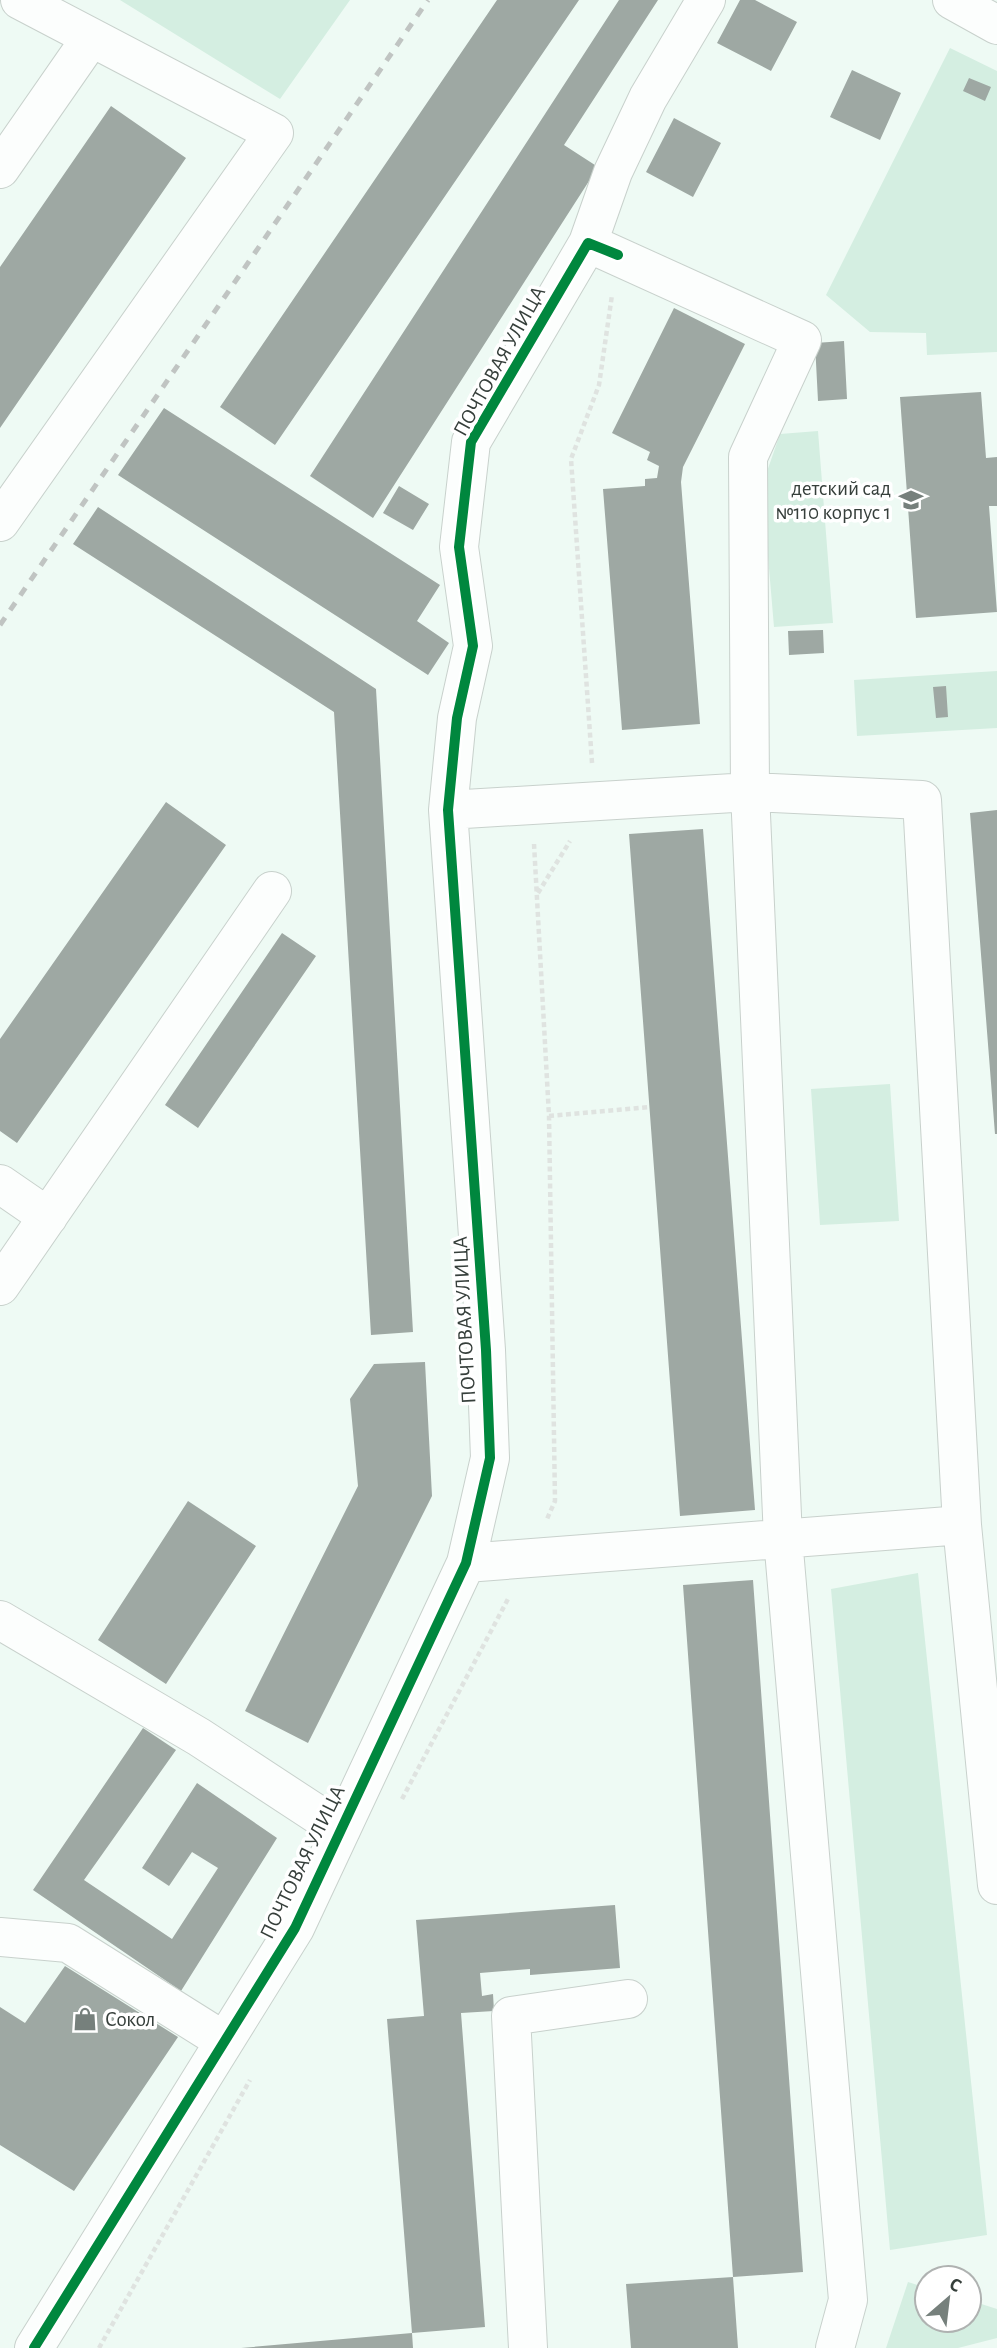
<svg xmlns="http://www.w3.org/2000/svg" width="997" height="2348" font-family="'Alegreya Sans',sans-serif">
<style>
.green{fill:#d4eee1}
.building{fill:#9ea8a3}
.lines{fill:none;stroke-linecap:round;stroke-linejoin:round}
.minor-casing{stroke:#c8d1cc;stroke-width:40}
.path{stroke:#dfe3e0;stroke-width:4.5;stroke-dasharray:5 3.5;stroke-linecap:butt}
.minor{stroke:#fcfefd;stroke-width:38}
.rail{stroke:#c0c4c2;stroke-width:5;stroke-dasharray:9 9;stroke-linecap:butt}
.cycleway-casing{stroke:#fff;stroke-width:15}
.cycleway{stroke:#00873e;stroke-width:10}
.labels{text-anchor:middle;stroke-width:7;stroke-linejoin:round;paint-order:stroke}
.street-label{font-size:21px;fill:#363f3b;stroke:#fff}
.poi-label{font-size:21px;fill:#363f3b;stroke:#fff;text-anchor:end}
</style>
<rect width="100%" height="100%" fill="#eefaf4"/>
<path class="green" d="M120,0H350L280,99Z
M950,48L997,71V352L927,355L926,333L870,332L826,295Z
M818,431L833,623L774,627L762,486L780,434Z
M997,671V728L857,736L854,680Z
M890,1084L899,1221L820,1225L811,1089Z
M918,1573L987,2235L890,2250L831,1589Z
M908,2282L927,2288V2320H969V2300L997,2309V2338L958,2348H886Z"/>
<path class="building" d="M497,0H579L275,445L220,407Z
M619,0H658L564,145L598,167L373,518L310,476Z
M740,0H755L797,22L771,71L717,43Z
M852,70L901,93L880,140L830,117Z
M969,78L991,87L985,101L963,91Z
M111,106L186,158L0,428V267Z
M674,118L721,143L693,197L646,172Z
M674,308L745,344L683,467L681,482L700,724L622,730L603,489L645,486V479L657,478L659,466L647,460L650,452L612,433Z
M844,341L847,399L818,401L815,343Z
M981,392L986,458L997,457V506H989L997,612L916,618L900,397Z
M164,408L440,585L417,621L449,643L428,675L118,475Z
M399,486L429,504L413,530L383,513Z
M98,507L376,689L413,1332L371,1335L334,712L73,544Z
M823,630L824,653L789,655L788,631Z
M946,686L948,717L936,718L933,687Z
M166,802L226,845L17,1143L0,1131V1039Z
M997,810V1134H995L970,813Z
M703,829L755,1510L680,1516L629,834Z
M282,933L316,956L198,1128L165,1105Z
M425,1362L432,1496L308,1743L245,1711L358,1486L350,1399L374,1364Z
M188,1501L256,1546L166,1684L98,1640Z
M753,1580L803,2272L733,2277L683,1585Z
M143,1728L176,1750L84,1880L172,1939L218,1868L192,1852L169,1886L142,1868L197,1783L277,1838L181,1991L33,1890Z
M615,1905L620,1968L530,1975V1969L480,1973L482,1996L493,1994L494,2011L461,2013L485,2327L412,2333L413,2348H241L412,2333L387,2019L424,2016L416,1920Z
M65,1966L178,2037L74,2191L0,2145V2007L25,2023Z
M733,2277L738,2348H631L626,2284Z"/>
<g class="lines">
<g class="minor-casing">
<path id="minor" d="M952,0L997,25
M0,169L91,38
M588,243L613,172L648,98L706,0
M0,522L274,133L20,0
M448,810L750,792L922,800L962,1525L997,1885
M0,1184L48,1217
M0,1286L272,891
M466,1563L962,1525
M0,1620L199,1737L341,1830
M0,1937L68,1943L224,2041
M34,2348L295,1928L466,1563L490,1458L486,1350L448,810L457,718L473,646L459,547L471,442L588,243L802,340L748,457L750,792L783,1538L848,2300L835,2348
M528,2348L511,2016L628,1999"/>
</g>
<path class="path" d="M592,763L571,459L599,385L612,295
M534,844L549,1116L555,1501L547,1519
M538,893L570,841
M549,1116L650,1107
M402,1799L508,1599
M99,2348L250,2080"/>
<use href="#minor" class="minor"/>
<path class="rail" d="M0,625L428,0"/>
<g class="cycleway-casing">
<path id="cycleway" d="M34,2348L295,1928L466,1563L490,1458L486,1350L448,810L457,718L473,646L459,547L471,442L588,243L618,255"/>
</g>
<use href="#cycleway" class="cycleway"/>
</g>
<defs>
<g id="school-bare" transform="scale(1.89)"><path d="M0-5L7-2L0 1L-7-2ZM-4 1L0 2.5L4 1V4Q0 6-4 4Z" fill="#76807c" stroke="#fff" stroke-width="2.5" paint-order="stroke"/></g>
<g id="shop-bare" transform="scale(1.89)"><path d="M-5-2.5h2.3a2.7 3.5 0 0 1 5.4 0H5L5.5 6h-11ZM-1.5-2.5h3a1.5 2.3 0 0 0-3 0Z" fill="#76807c" stroke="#fff" stroke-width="2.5" paint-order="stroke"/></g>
</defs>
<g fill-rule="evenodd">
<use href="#school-bare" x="911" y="500"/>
<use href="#shop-bare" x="85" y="2019"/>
</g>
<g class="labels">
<g class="street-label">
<text transform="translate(499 361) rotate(-61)" y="7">ПОЧТОВАЯ УЛИЦА</text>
<text transform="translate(464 1320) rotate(-93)" y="7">ПОЧТОВАЯ УЛИЦА</text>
<text transform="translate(302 1862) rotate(-64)" y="7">ПОЧТОВАЯ УЛИЦА</text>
</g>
<g class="poi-label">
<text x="891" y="495">детский сад<tspan x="891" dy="24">№110 корпус 1</tspan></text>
<text x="105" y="2026" text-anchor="start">Сокол</text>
</g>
</g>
<g transform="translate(948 2299) rotate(28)"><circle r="33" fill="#ffffff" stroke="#afb2b1" stroke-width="2"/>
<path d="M0-5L12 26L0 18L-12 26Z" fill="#76807c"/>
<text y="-10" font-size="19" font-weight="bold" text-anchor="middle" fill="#363f3b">С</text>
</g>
</svg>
